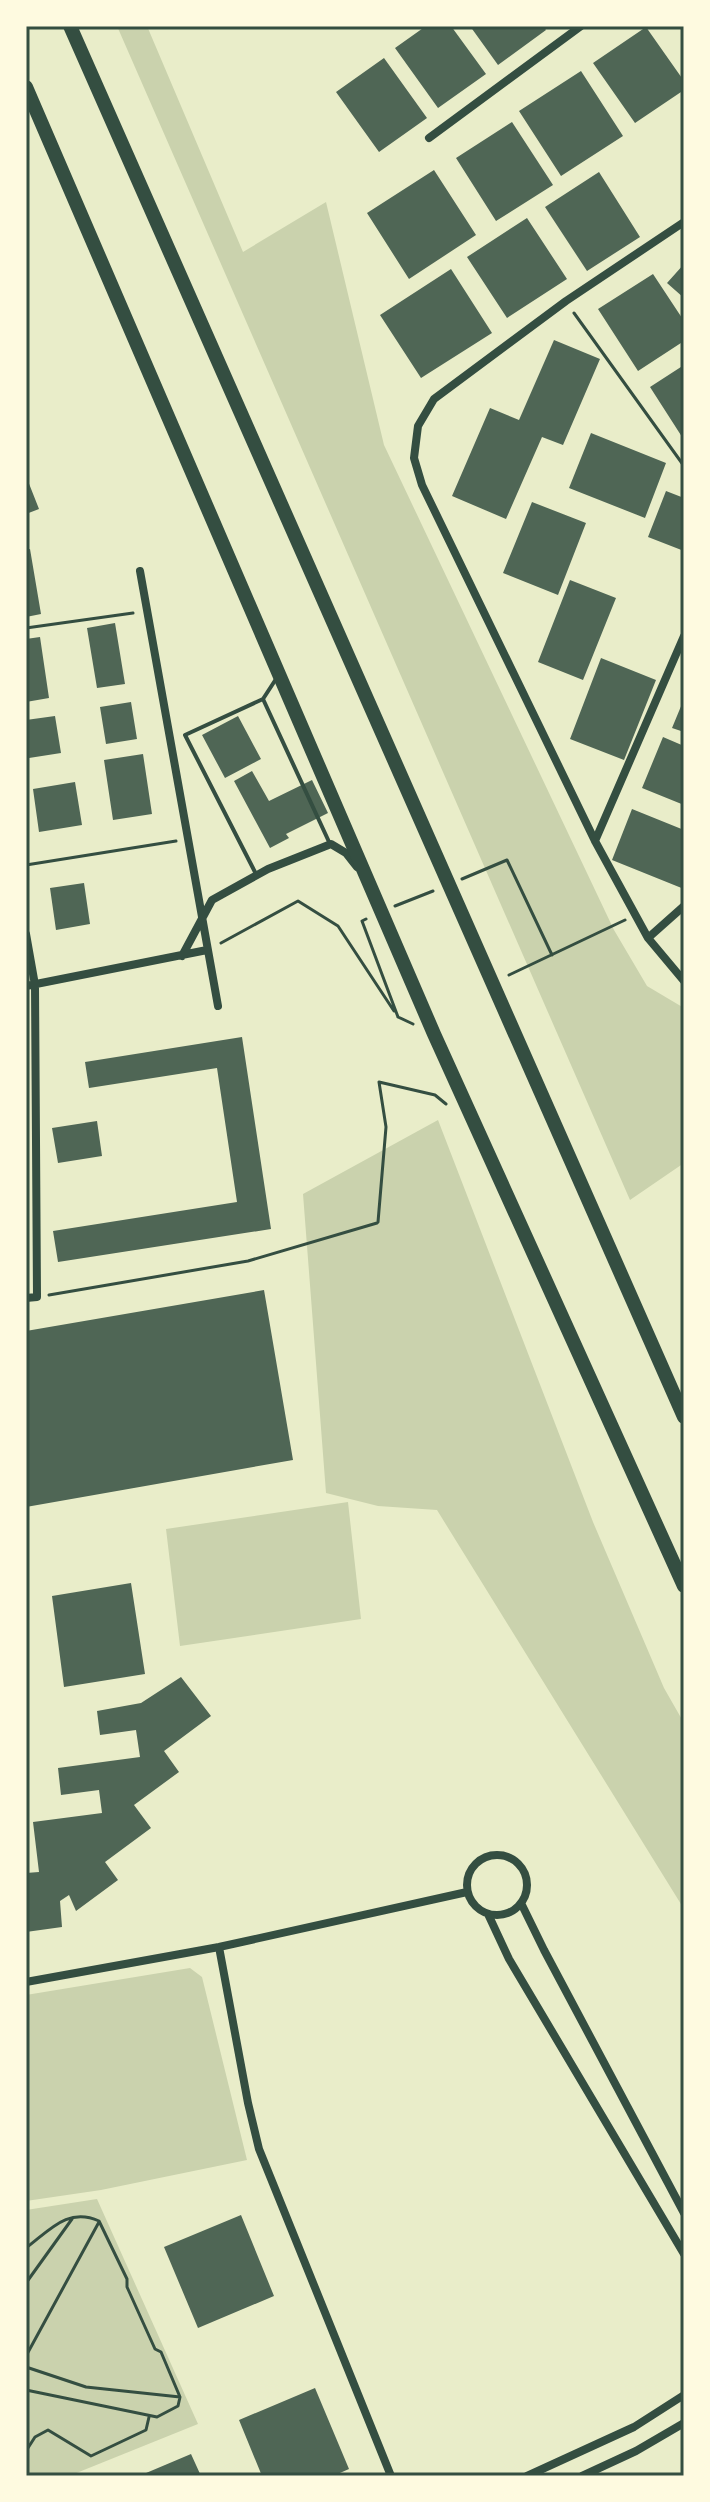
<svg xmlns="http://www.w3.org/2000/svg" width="710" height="2502" font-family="'Zilla Slab',serif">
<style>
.green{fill:#cad2ad}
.building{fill:#4f6655}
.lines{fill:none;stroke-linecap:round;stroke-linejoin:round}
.path{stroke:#344e41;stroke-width:3}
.service{stroke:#344e41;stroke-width:4}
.minor{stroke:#344e41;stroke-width:8}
.trunk{stroke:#344e41;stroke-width:14}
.neatline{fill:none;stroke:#344e41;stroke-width:3}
</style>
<rect width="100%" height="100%" fill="#e9edc9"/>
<path class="green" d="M117,26H147L243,252L326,202L384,445L614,930L647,986L684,1008V1163L630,1200Z
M438,1120L593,1522L664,1688L684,1723V1909L437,1510L378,1506L326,1493L303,1194Z
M348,1502L361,1619L180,1646L166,1529Z
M190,1968L202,1977L247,2160L101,2190L26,2201V1995Z
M97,2199L198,2424L69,2476H26V2210Z"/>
<path class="building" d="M426,26H451L486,74L438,108L395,48Z
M470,26H543L546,30L498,65Z
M646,27L684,81V90L635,123L593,63Z
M384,58L427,118L379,152L336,92Z
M581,71L623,136L561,176L519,111Z
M512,122L553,185L496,221L456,158Z
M434,170L476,235L409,279L367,213Z
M599,172L640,237L587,271L545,207Z
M527,218L567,279L507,318L467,257Z
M684,264V298L667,283Z
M451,269L492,333L421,378L380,315Z
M653,274L684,321V341L638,371L598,309Z
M554,340L600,359L563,445L542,437L506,519L452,496L490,408L519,420Z
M684,365V440L650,387Z
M591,433L666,463L645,518L569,488Z
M26,476L39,509L26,514Z
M666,491L684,498V551L648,537Z
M532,502L586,523L558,595L503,573Z
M30,549L41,614L26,617V550Z
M570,580L616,598L583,680L538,662Z
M115,623L125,684L97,688L87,628Z
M40,637L49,698L26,702V639Z
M601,658L656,680L624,760L570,739Z
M684,699V732L672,728Z
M131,702L137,739L106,744L100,707Z
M55,716L61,753L29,758L26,720Z
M238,716L261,759L225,778L202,735Z
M663,737L684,746V805L642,788Z
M143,754L152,814L113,820L104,760Z
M252,771L269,801L312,780L328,813L286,834L289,838L270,848L234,781Z
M75,782L82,825L39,832L33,789Z
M632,809L684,830V889L612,860Z
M84,883L90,924L56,930L50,888Z
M242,1037L271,1229L58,1262L53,1231L237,1202L217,1068L89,1088L85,1062Z
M97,1121L102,1156L58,1163L52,1128Z
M264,1290L293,1460L26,1507V1331Z
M131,1583L145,1674L64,1687L52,1596Z
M181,1677L211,1716L164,1751L179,1772L134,1805L151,1828L105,1862L118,1880L76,1911L69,1895L60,1901L62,1927L26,1932V1873L39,1872L33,1822L102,1813L99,1790L61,1795L58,1768L140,1757L136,1730L100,1735L97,1711L141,1703Z
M241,2215L274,2296L198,2328L164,2247Z
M315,2388L349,2469L333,2476H262L239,2420Z
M191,2454L201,2476H139Z"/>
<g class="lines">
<path class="path" d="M574,313L684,466
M26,628L133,613
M26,865L176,841
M462,879L507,860L552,955
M395,906L433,891
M366,919L362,921L398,1017
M221,943L298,901L338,926L394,1011
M509,975L625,920
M398,1017L413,1024
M378,1222L386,1127L379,1082L435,1095L446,1104
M49,1295L248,1261L377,1223
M26,2248C50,2230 68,2207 99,2221L127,2279V2287L155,2349L161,2352L180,2397L178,2406L157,2417L26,2390
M26,2283L72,2219
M26,2356L99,2222
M26,2367L86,2387L180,2397
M26,2451L35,2437L48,2430L91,2456L146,2430L149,2417"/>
<path class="service" d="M276,679L263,699L330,844
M256,874L185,735L263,699"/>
<path class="minor" d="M429,138L581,26
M684,222L566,301L434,399L418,426L414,458L422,485L595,841L648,938L684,981
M140,571L218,1006
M595,841L684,636
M26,934L35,985L37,1297L26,1298
M648,938L684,906
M182,956L212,900L268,869L331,844L346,853L357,867
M26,986L207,950
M467 1885a30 30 0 1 1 60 0a30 30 0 1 1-60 0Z
M521,1903L544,1950L684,2213
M488,1914L509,1959L684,2254
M219,1947L248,2103L259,2149L391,2476
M26,1982L219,1947L467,1892
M527,2476L634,2427L684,2395
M582,2476L636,2451L684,2423"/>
<path class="trunk" d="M70,26L684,1417
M26,87L434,1034L684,1586"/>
</g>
<rect width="710" height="2502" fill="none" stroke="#fefae0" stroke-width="56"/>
<rect x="28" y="28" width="654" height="2446" class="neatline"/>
</svg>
